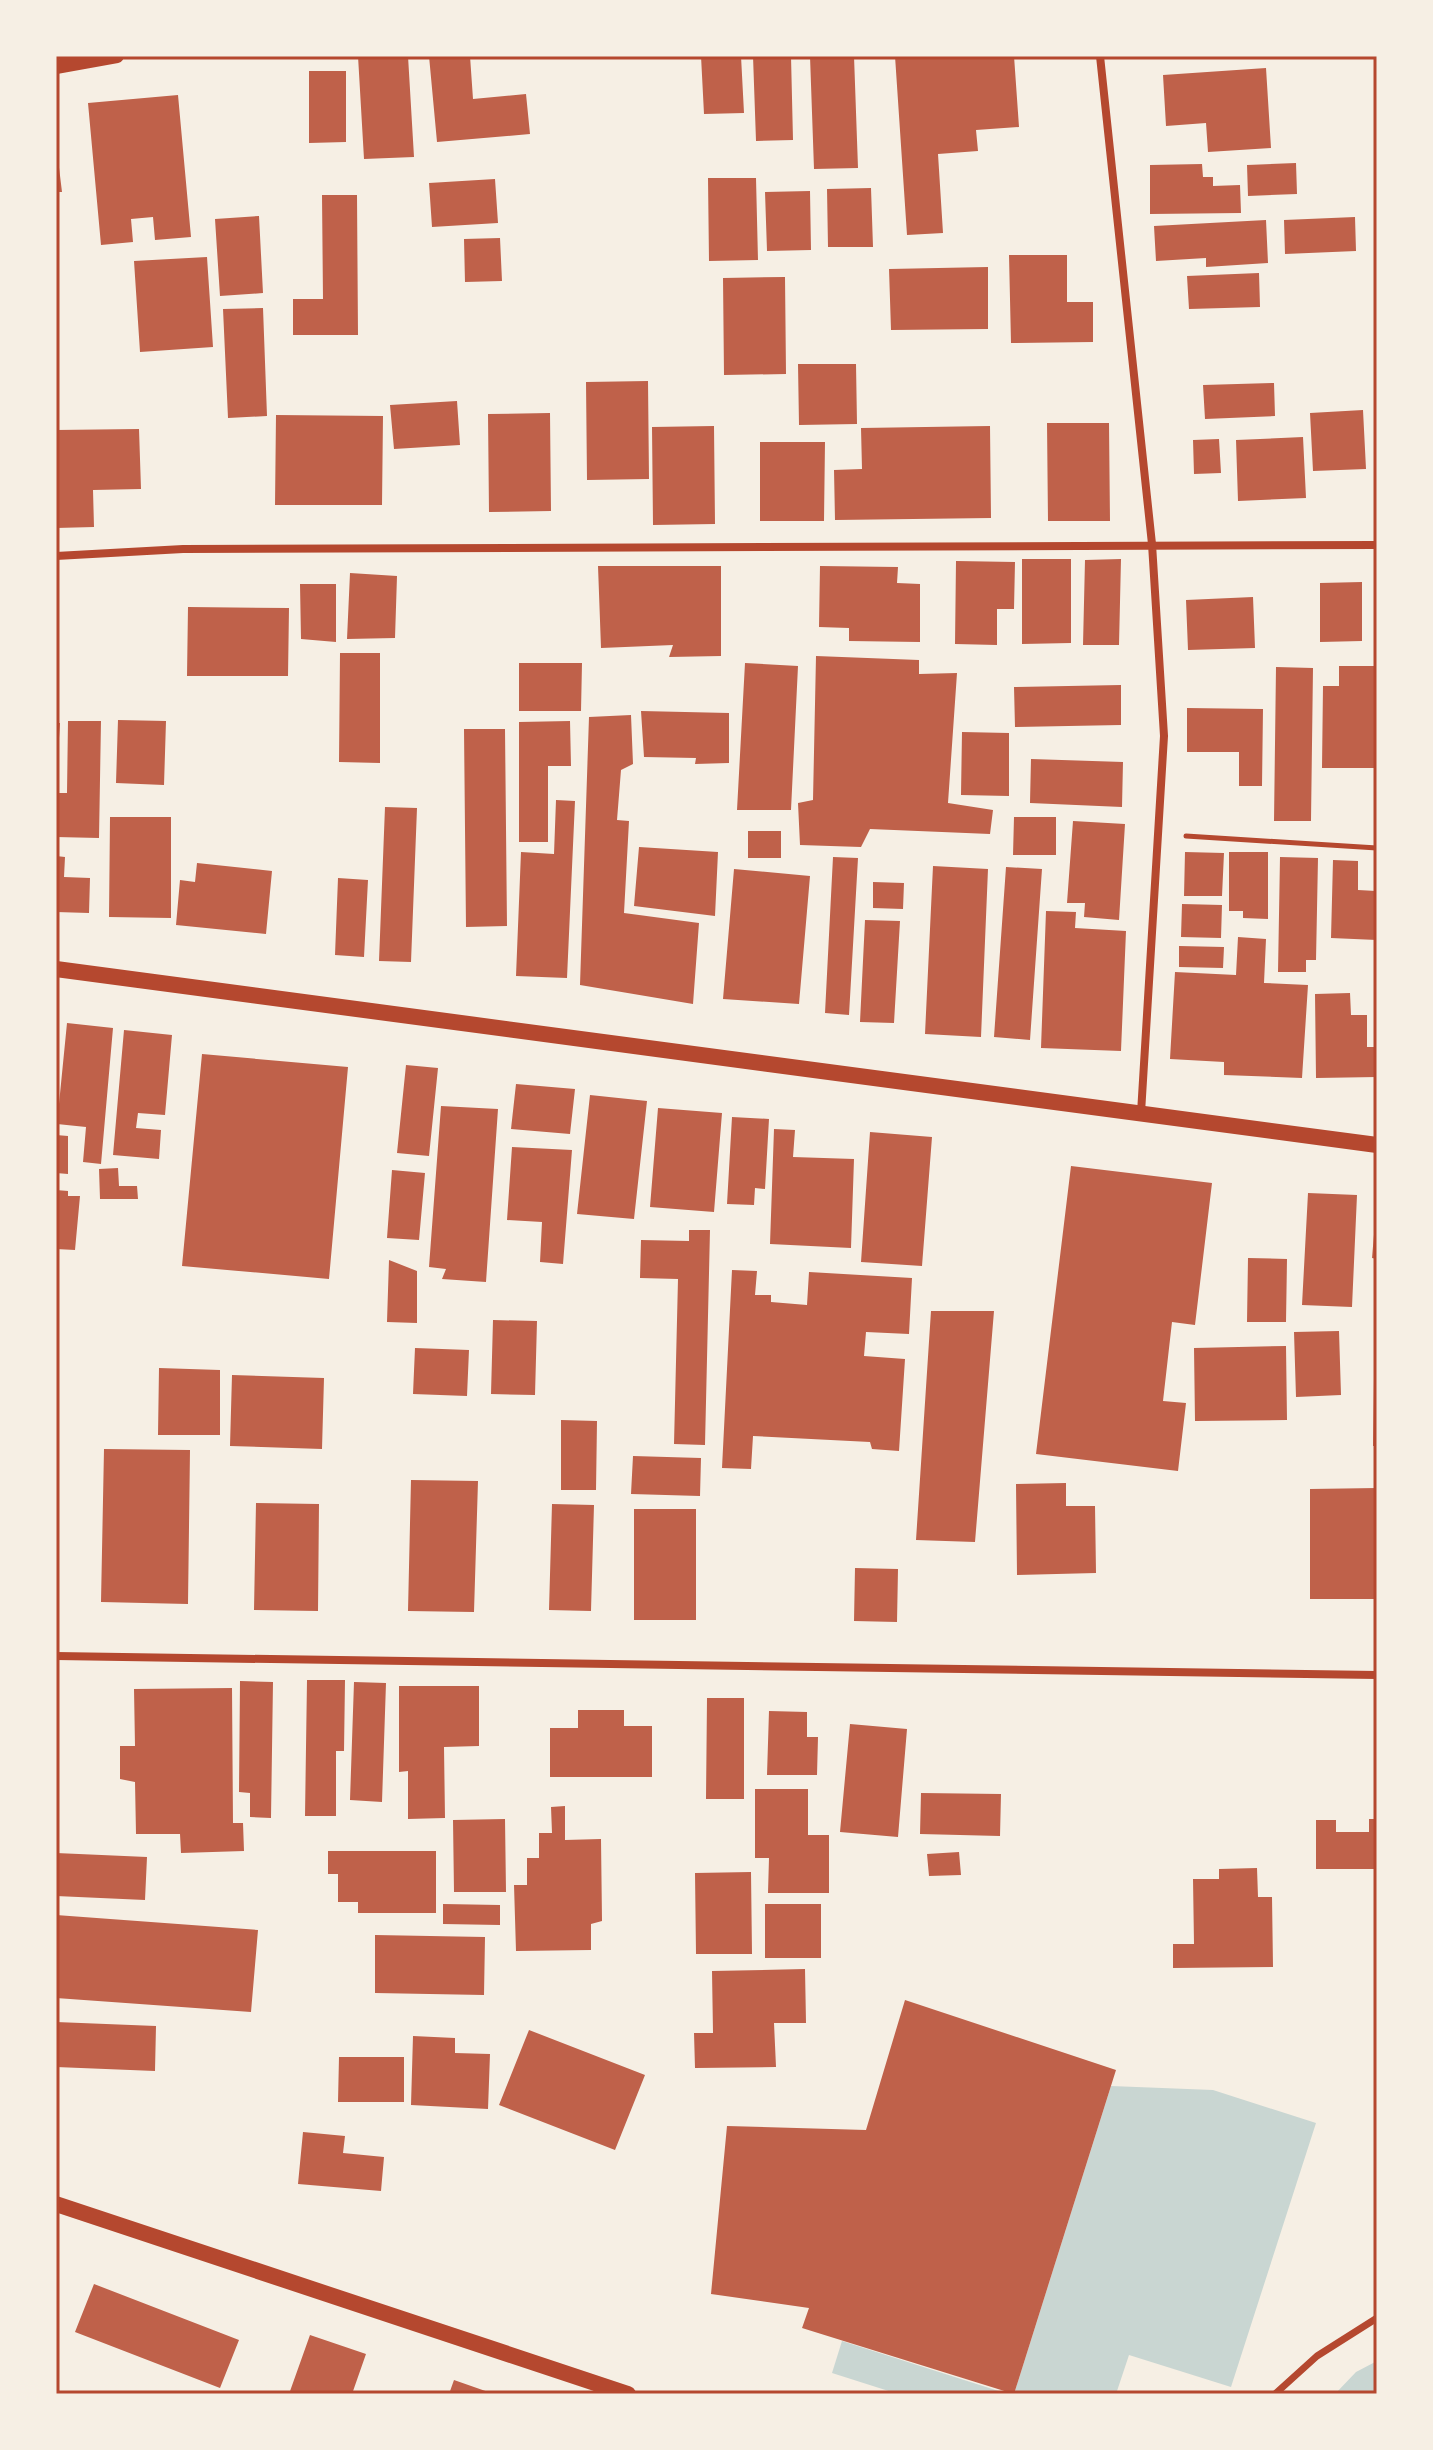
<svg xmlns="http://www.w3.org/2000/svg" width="1433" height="2450" font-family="Manrope,sans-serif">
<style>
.water{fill:#c9d6d2}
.building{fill:#bf614a}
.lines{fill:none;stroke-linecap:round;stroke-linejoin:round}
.path{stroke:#b5482f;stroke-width:5}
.pedestrian{stroke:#b5482f;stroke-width:7}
.minor{stroke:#b5482f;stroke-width:8}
.tertiary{stroke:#b5482f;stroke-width:14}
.secondary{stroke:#b5482f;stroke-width:16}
.neatline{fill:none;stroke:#b5482f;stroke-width:3}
</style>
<rect width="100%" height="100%" fill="#f6efe4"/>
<path class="water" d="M1111,2086L1213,2090L1316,2123L1231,2387L1129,2355L1116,2394H1014Z
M842,2341L1008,2394H898L832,2373Z
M1377,2361V2394H1335L1356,2372Z"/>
<path class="building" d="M358,56H408L414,157L364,159Z
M429,56H470L473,99L526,94L530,134L437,142Z
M701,56H741L744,113L704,114Z
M753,56H791L793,140L756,141Z
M810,56H854L858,168L814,169Z
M895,56H1014L1019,127L976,130L978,151L938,154L943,233L907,235Z
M1266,68L1271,148L1208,152L1206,123L1166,126L1163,75Z
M309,71H346V142L309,143Z
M178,95L191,237L155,240L153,217L131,219L133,242L101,245L88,103Z
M56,143L62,192H56Z
M1296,163L1297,194L1248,196L1247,165Z
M1202,164L1203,177H1213V186L1240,185L1241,213L1150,214V165Z
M708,178H756L758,260L709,261Z
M495,179L498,223L432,227L429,183Z
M871,188L873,247H828L827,189Z
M810,191L811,250L767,251L765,192Z
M322,195H357L358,335H293V299H323Z
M259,216L263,293L220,296L215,219Z
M1355,217L1356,251L1285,254L1284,220Z
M1266,220L1268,263L1206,267V258L1156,261L1154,226Z
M500,238L502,281L465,282L464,239Z
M1009,255H1067V302H1093V342L1011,343Z
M207,257L213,347L140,352L134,261Z
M988,267V329L891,330L889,269Z
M1259,273L1260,307L1189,309L1187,276Z
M785,277L786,374L724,375L723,278Z
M263,308L267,416L228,418L223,309Z
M798,364H856L857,424L799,425Z
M648,381L649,479L587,480L586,382Z
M1274,383L1275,416L1205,419L1203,385Z
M457,401L460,445L394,449L390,405Z
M1363,410L1366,469L1313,471L1310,413Z
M550,413L551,511L489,512L488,414Z
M276,415L383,416L382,505H275Z
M1047,423H1109L1110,521H1048Z
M714,426L715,524L653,525L652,427Z
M990,426L991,518L835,520L834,470L862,469L861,428Z
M139,429L141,489L93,490L94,527L56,528V430Z
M1303,437L1306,498L1238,501L1236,440Z
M1219,439L1221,473L1194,474L1193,440Z
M760,442H825L824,521H760Z
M1022,559H1071V643L1022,644Z
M1121,559L1119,645H1083L1085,560Z
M956,561L1015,562L1014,609H997V645L955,644Z
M598,566H721V656L669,657L673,645L601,648Z
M820,566L898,567L897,583L920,584V642L849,641V628L819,627Z
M350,573L397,576L395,638L347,639Z
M1362,582V641L1320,642V583Z
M300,584H336V642L301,639Z
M1253,597L1255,648L1188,650L1186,600Z
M188,607L289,608L288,676H187Z
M340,653H380V763L339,762Z
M816,656L919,660V674L957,673L948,803L993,810L990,834L870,829L861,847L800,845L798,803L813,800Z
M519,663H582L581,711H519Z
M745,663L798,666L791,810H737Z
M1339,666H1374V768H1322L1323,686H1339Z
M1276,667L1313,668L1311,821H1274Z
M1121,685V725L1015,727L1014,687Z
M1187,708L1263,709L1262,786H1239V752H1187Z
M641,711L729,713V763L695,764L696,758L644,757Z
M631,715L633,764L621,770L617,820L629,821L624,913L699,923L693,1004L580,985L589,717Z
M118,720L166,721L164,785L116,783Z
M68,721H101L99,838L56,837V793H67Z
M570,721L571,766H548V842H519V722Z
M56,723H60L58,753H56Z
M464,729H505L507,926L466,927Z
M962,732L1009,733V796L961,795Z
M1031,759L1123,762L1122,807L1030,803Z
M556,800L575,801L567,978L516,976L521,852L554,854Z
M385,807L417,808L411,962L379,961Z
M110,817H171V918L109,917Z
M1014,817H1056V855H1013Z
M1073,821L1125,824L1119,920L1084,917L1085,903H1067Z
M748,831H781V858H748Z
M639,847L718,852L715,916L634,906Z
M1185,852L1224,853L1222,896H1184Z
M1229,852H1268V919L1243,918V911H1229Z
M56,856L65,857L64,877L90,878L89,913L56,912Z
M833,857L858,858L849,1015L825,1013Z
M1280,857L1318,858L1316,960H1306V972H1278Z
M1333,860L1358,861V890L1376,891L1377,940L1331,938Z
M197,863L272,871L266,934L176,925L180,880L195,882Z
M933,866L988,869L981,1037L925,1034Z
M1006,867L1042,869L1030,1040L994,1037Z
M734,869L810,876L799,1004L723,999Z
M338,878L368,880L364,957L335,955Z
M873,882L904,883L903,909L873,908Z
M1182,904L1222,905L1221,938L1181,937Z
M1046,911L1076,912L1075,928L1126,931L1121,1051L1041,1048Z
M865,920L900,921L894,1023L860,1022Z
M1238,937L1266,939L1264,983L1308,985L1302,1078L1224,1075V1062L1170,1059L1175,972L1236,975Z
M1179,946L1224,947L1223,968L1179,967Z
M1350,993L1351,1015H1367V1047H1377V1077L1316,1078L1315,994Z
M67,1023L113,1028L101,1164L83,1162L86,1127L57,1124Z
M124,1030L172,1035L165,1115L138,1113L136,1128L161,1130L159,1159L113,1155Z
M202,1054L348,1067L329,1279L182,1266Z
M406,1065L438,1068L429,1156L397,1153Z
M516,1084L575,1089L570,1134L511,1129Z
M590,1095L647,1101L634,1219L577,1214Z
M441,1106L498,1109L486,1282L442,1279L446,1269L429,1267Z
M658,1108L722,1113L714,1212L650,1207Z
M732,1117L769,1119L765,1189L755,1188L754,1205L727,1204Z
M774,1129L795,1130L793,1157L854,1159L851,1248L770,1244Z
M870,1132L932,1137L922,1266L861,1262Z
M56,1135L68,1136V1174L56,1173Z
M512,1147L572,1150L563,1264L540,1262L542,1222L507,1220Z
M1071,1166L1212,1183L1195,1325L1172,1322L1163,1401L1186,1403L1178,1471L1036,1454Z
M118,1168L119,1186H137L138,1199H100L99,1169Z
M392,1170L425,1173L419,1240L387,1238Z
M56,1190L68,1191V1196H80L75,1250L56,1249Z
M1308,1193L1357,1195L1352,1307L1302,1305Z
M1375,1223L1377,1224V1259L1372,1258Z
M689,1230H710L705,1445L674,1444L678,1279L640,1278L641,1240L689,1241Z
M1248,1258L1287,1259L1286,1322H1247Z
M389,1260L417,1271V1323L387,1322Z
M732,1270L757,1271L755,1295H771V1302L807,1305L809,1272L912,1278L909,1334L866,1332L864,1356L905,1359L899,1451L872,1449L870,1442L753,1436L751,1469L722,1468Z
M931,1311H994L975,1542L916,1540Z
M493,1320L537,1321L535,1395L491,1394Z
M1339,1331L1341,1395L1296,1397L1294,1332Z
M1286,1346L1287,1420L1195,1421L1194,1348Z
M415,1348L469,1350L467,1396L413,1394Z
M159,1368L220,1370V1435H158Z
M232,1375L324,1378L322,1449L230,1446Z
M1374,1379H1377V1446H1373Z
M561,1420L597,1421L596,1490H561Z
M104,1449L190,1450L188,1604L101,1602Z
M633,1456L701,1458L700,1496L631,1494Z
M411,1480L478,1481L474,1612L408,1611Z
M1066,1483V1506H1095L1096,1573L1017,1575L1016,1484Z
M1377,1488V1599H1310V1489Z
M256,1503L319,1504L318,1611L254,1610Z
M552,1504L594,1505L591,1611L549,1610Z
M634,1509H696V1620H634Z
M855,1568L898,1569L897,1622L854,1621Z
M307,1680H345L344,1751H336V1816H305Z
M240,1681L273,1682L271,1818L250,1817V1793L239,1792Z
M354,1682L386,1683L382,1802L350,1800Z
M399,1686H479V1746L444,1747L445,1818L408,1819V1771L399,1772Z
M232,1688L233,1823H243L244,1851L181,1853L180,1834H136L135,1782L120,1779V1746H135L134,1689Z
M707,1698H744V1799H706Z
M578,1710H624V1726H652V1777H550V1728H578Z
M769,1711L807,1712V1737H818L817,1775H767Z
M850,1724L907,1729L898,1837L840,1832Z
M755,1789H808V1835H829V1893H768L769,1858H755Z
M921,1793L1001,1794L1000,1836L920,1834Z
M565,1806V1840L601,1839L602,1921L591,1924V1950L516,1951L514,1885H527V1858H539V1833H552L551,1807Z
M505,1819L506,1892H454L453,1820Z
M1369,1819H1377V1869H1316V1820H1336V1832H1369Z
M328,1851H436V1913H358V1902H338V1874H328Z
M959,1852L961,1875L929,1876L927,1854Z
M56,1853L147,1857L145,1900L56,1896Z
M1257,1868L1258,1897H1272L1273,1967L1173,1968V1944H1194L1193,1879H1219V1869Z
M751,1872L752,1954H696L695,1873Z
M443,1904L500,1905V1925L443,1924Z
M765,1904H821V1958H765Z
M56,1915L258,1930L251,2012L56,1998Z
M375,1935L485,1937L484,1995L375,1993Z
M805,1969L806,2023H774L776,2067L695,2068L694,2033H713L712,1971Z
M905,2000L1116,2070L1014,2394L802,2328L809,2308L711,2294L727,2126L866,2130Z
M56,2022L156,2026L155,2071L56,2067Z
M529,2030L645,2075L615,2150L499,2105Z
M413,2036L455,2038V2053L490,2054L488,2109L411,2105Z
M339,2057H404V2102H338Z
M303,2132L345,2136L343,2153L384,2157L381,2191L298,2184Z
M94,2284L239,2340L220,2388L75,2332Z
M310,2335L366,2354L352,2394H289Z
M454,2380L494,2394H449Z"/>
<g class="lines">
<path class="path" d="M1186,836L1377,848"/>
<path class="pedestrian" d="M1275,2394L1317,2356L1377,2318"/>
<path class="minor" d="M1100,56L1152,544L1164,736L1141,1113
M56,556L183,549L1377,545
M56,1656L1377,1675"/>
<path class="tertiary" d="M56,67L117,56"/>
<path class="secondary" d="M56,969L1377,1145
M56,2204L628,2394"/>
</g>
<rect width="1433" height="2450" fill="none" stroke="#f6efe4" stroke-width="116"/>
<rect x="58" y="58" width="1317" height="2334" class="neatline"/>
</svg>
